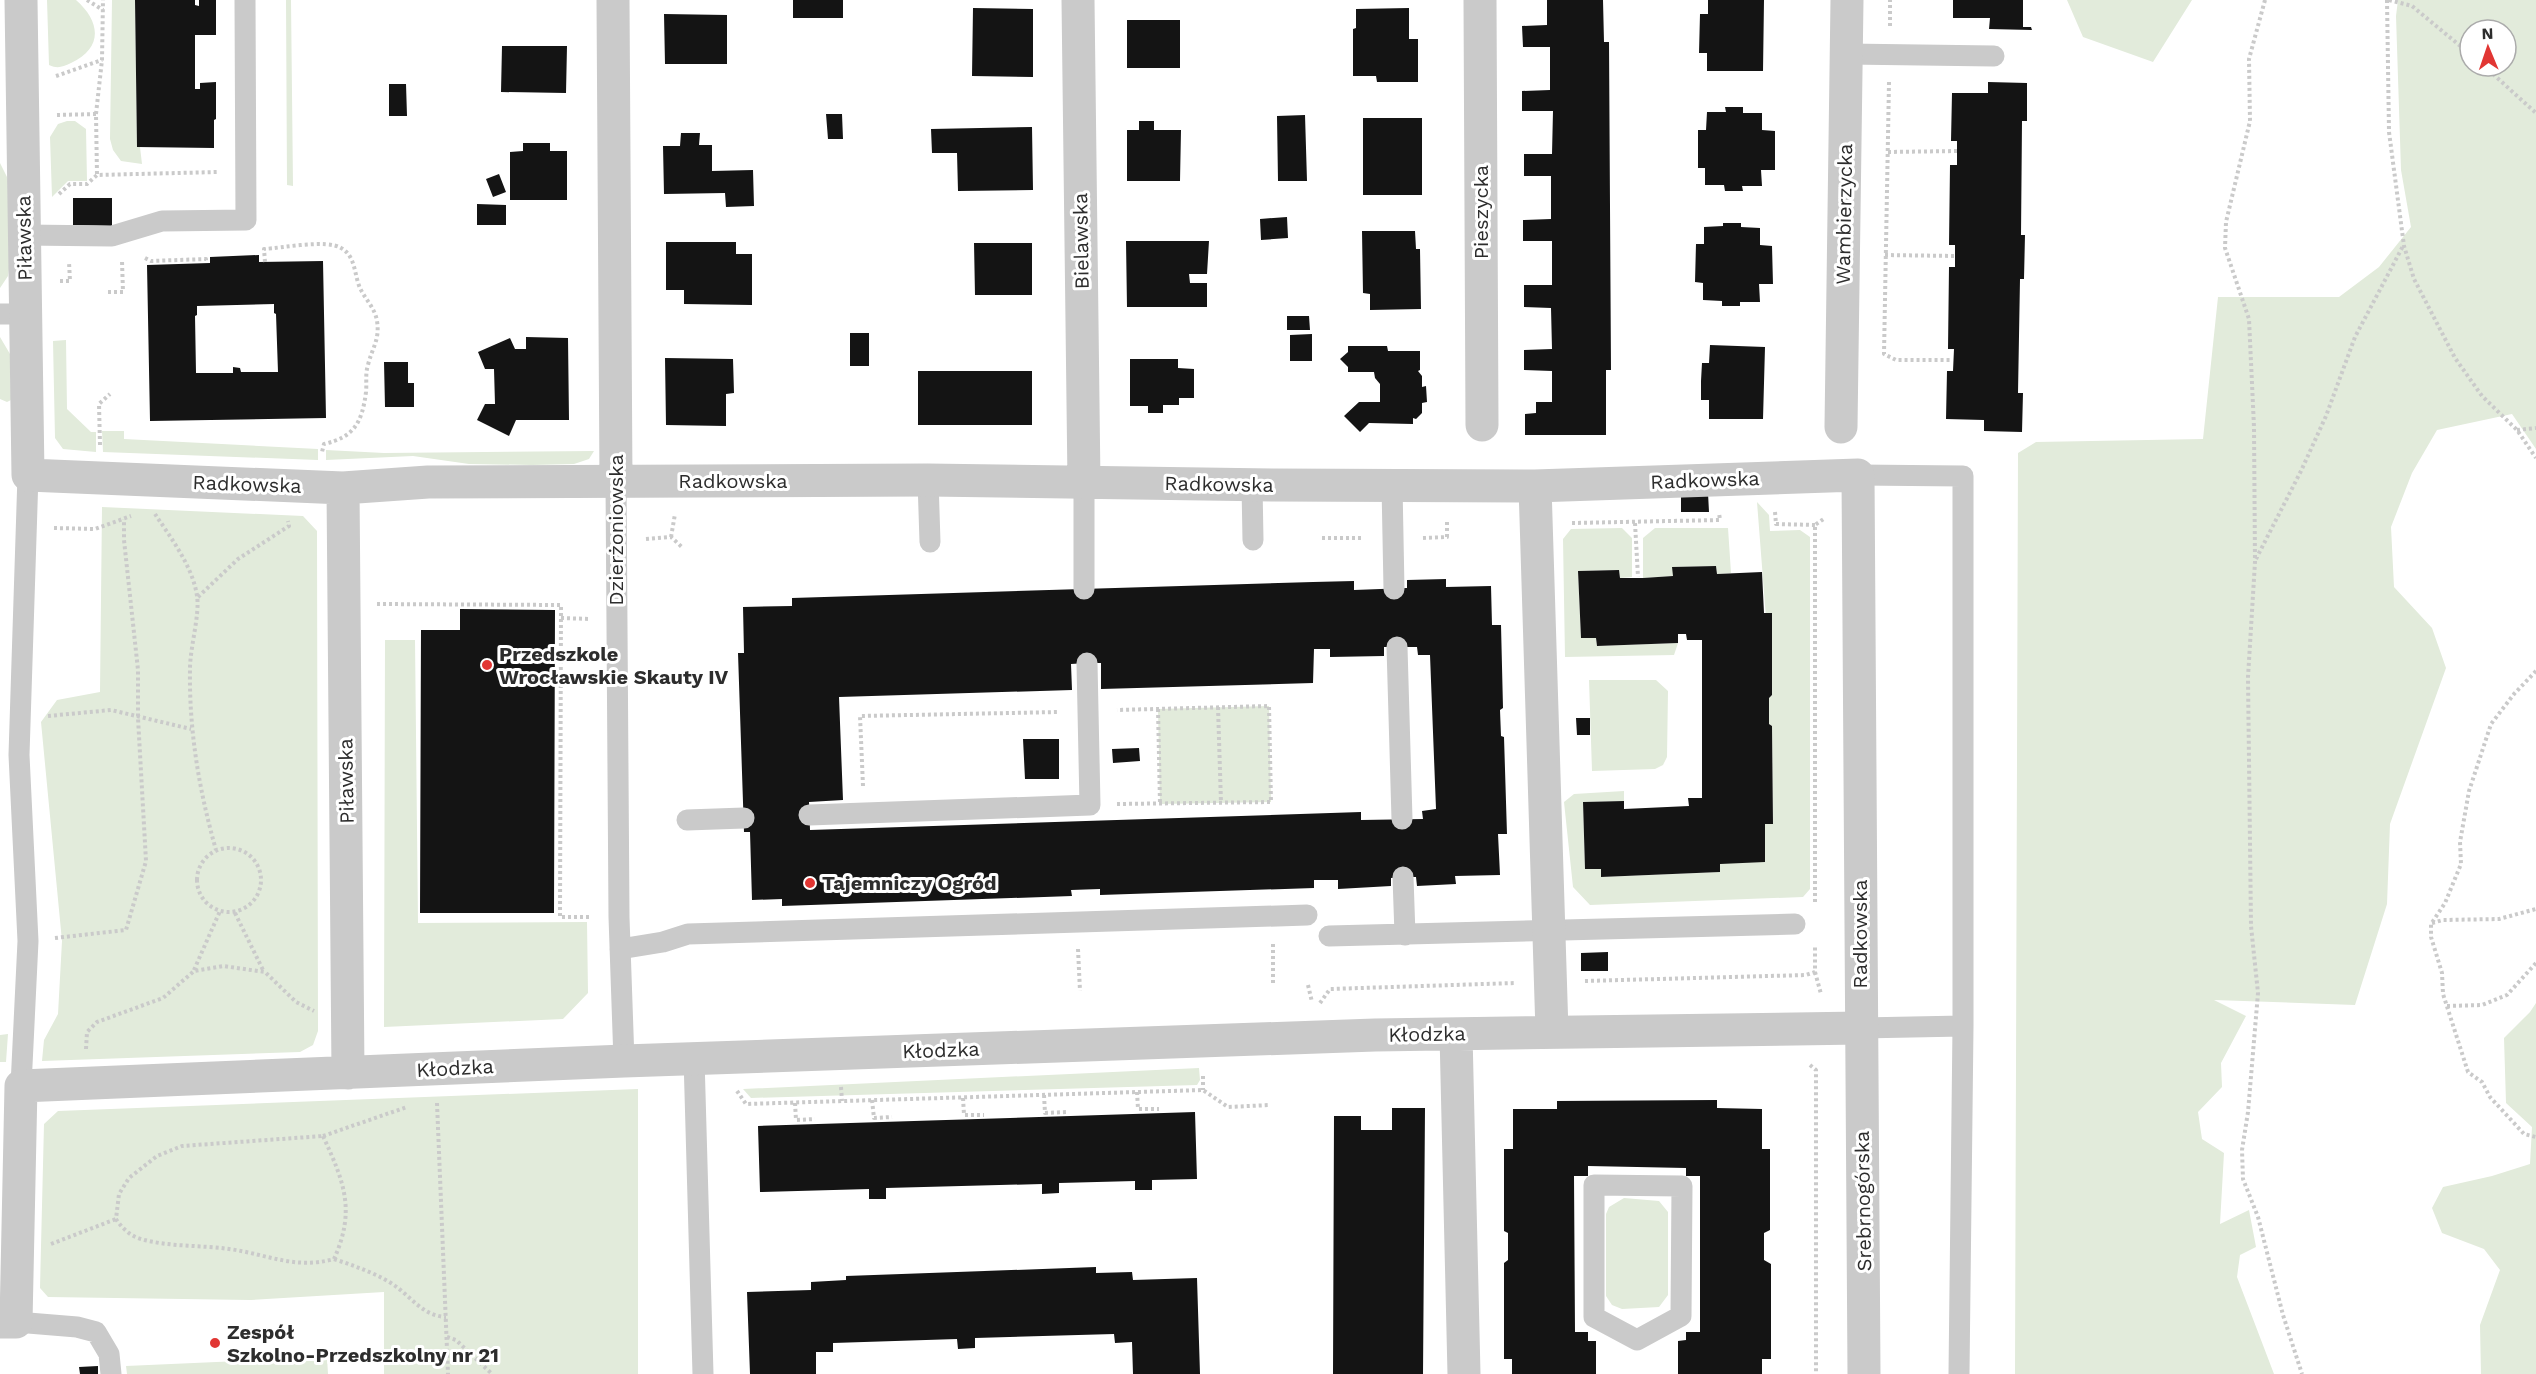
<svg xmlns="http://www.w3.org/2000/svg" width="2536" height="1374" font-family="'Work Sans',sans-serif">
<style>
.green{fill:#e2ebdb;fill-rule:evenodd}
.building{fill:#141414;fill-rule:evenodd}
.lines{fill:none;stroke-linecap:round;stroke-linejoin:round}
.path{stroke:#cacaca;stroke-width:4;stroke-dasharray:3 3;stroke-linecap:butt}
.lane{stroke:#cacaca;stroke-width:21}
.street{stroke:#cacaca;stroke-width:33}
.poi-dot{fill:#e13633;stroke:#fff;stroke-width:2}
.labels{text-anchor:middle;stroke-width:6;stroke-linejoin:round;paint-order:stroke}
.street-label{font-size:20px;fill:#2d2d2d;stroke:#fff}
.poi-label{font-size:20px;font-weight:bold;fill:#2d2d2d;stroke:#fff;text-anchor:start}
</style>
<rect width="100%" height="100%" fill="#fff"/>
<path class="green" d="M47,0H76C101,22 103,48 71,63C62,67 58,69 49,65Z
M112,0H135L137,146L140,147L142,164L121,161L113,150L110,139Z
M286,0H291L293,186L287,185Z
M2067,0H2192L2153,62L2083,37Z
M2398,0H2536V449L2512,414L2437,430L2412,473L2391,527L2394,587L2432,628L2446,668L2390,824L2387,904L2355,1005L2214,1000L2246,1016L2221,1063L2222,1087L2198,1112L2202,1139L2224,1153L2220,1224L2249,1210L2256,1247L2240,1255L2237,1277L2274,1374H2015L2018,453L2036,442L2203,439L2218,297H2339L2379,267L2411,227L2401,170L2396,16ZM2470,30H2506V66H2470Z
M67,121H75L86,129L87,181H68L52,197L50,137L58,124Z
M0,163L8,179L9,269L8,276L0,288Z
M0,337L10,354L11,400L7,402L0,399Z
M66,340L67,409L91,432H96V452L63,449L55,438L53,341Z
M102,431H124V439L318,449V460L103,452Z
M326,450L384,453L594,451L589,459L574,464L532,465L469,464L413,456L326,460Z
M1757,502L1769,515L1770,531L1800,530L1810,537V889L1803,897L1590,905L1573,887L1564,802L1574,794L1624,791V801L1583,802L1585,869H1601L1602,877L1719,872L1720,864L1765,824L1773,823L1772,726L1769,724V698L1772,695Z
M102,507L303,516L317,531L318,1031L313,1045L300,1052L42,1061L44,1040L58,1014L62,941L41,722L57,700L100,692Z
M1622,528L1632,538V577L1620,578L1619,570L1578,571L1581,638H1596L1597,646L1678,643L1674,655L1565,657L1563,539L1571,529Z
M1655,528H1728L1731,573L1717,574L1716,566L1673,567V576L1643,578V538Z
M385,640H415L418,923L587,922L588,993L563,1019L384,1027Z
M1589,680H1656L1668,691L1667,757L1663,765L1655,769L1592,771Z
M1269,706L1271,802L1160,804L1158,709Z
M2536,1003V1374H2481L2480,1325L2500,1270L2484,1249L2442,1233L2432,1208L2443,1187L2492,1176L2530,1164L2532,1127L2506,1103L2504,1038L2530,1012Z
M8,1034L6,1062H0V1035Z
M1199,1068L1200,1080L1197,1085L751,1098L743,1089Z
M638,1089V1374H384V1292L251,1300L48,1297L40,1288L44,1124L58,1111Z
M1624,1198L1659,1201L1668,1212V1295L1659,1307L1622,1309L1612,1305L1606,1296V1214L1609,1207Z
M327,1357L328,1374H127L126,1366Z"/>
<path class="building" d="M135,0H195V5L199,6V0H216V35H195V89H200V83L216,82V119L214,120V148L137,147Z
M793,0H843V18H793Z
M1547,0H1603L1604,42H1609L1611,370H1606V435H1525V414L1536,413V402H1552V371L1524,370V350L1552,349L1551,308L1524,307V285H1552V241H1523V220L1551,219V176H1524V154H1552L1553,111H1522V91L1550,90V47H1523L1522,26L1547,25Z
M1708,0H1764L1763,71H1707V53H1699L1700,14H1708Z
M1953,0H2023V27H2031L2032,30L1989,29L1990,18H1953Z
M973,8L1033,9V77L972,76Z
M1409,8V39H1418V82H1377L1376,76H1353V29L1356,28V9Z
M664,14L727,15V64H665Z
M1127,20H1180V68H1127Z
M502,46H567L566,93L501,92Z
M1988,82L2027,83V121H2022L2021,235H2025L2024,279H2020L2018,393H2023L2022,432L1984,431V420L1946,419L1947,371H1953L1954,349H1948L1949,267H1955V245H1949L1950,165H1957V141H1951L1952,93H1988Z
M389,84H406L407,116H389Z
M1725,107H1743V113H1762V130L1775,131V170H1761L1762,186H1742L1743,191H1725L1724,185H1705V168H1698V130H1706L1707,112H1726Z
M826,114H842L843,139H828Z
M1305,115L1307,181H1278L1277,116Z
M1363,118H1422V195H1363Z
M1139,121H1154V130H1181L1180,181H1127V130H1139Z
M1032,127L1033,190L958,191L957,153H932L931,129Z
M681,133H700L699,145H712V171L753,170L754,206L726,207L725,193L664,194L663,146H680Z
M523,143H550V151H567V200H510V152L523,151Z
M499,174L506,192L493,197L486,179Z
M73,198H112V226L73,225Z
M477,204L506,205V225H477Z
M1287,217L1288,238L1261,240L1260,219Z
M1723,223H1741V227L1760,228V245L1772,246L1773,284H1759L1760,302H1740V306H1722V301L1703,300V283L1695,282L1696,244H1704V227L1723,226Z
M1362,231H1415L1416,249H1420L1421,309L1370,310V294L1363,293Z
M1126,241H1209L1207,274H1189L1190,283H1207V307H1127Z
M666,242H736V254H752V305L684,304V290H666Z
M974,243H1032V295H975Z
M259,255V262L323,261L326,418L150,421L147,265L210,263V257ZM274,304V313L276,314L278,372H241L240,368L233,367V373H196L195,316L197,315V306Z
M1287,316H1309L1310,330H1287Z
M850,333H869V366H850Z
M1312,334V361H1290V335Z
M526,337L568,338L569,420H516L509,436L477,420L485,404H495L494,369H485L478,352L510,338L515,349H526Z
M1710,345L1765,347L1763,419H1709V400H1701V381L1702,363H1709Z
M1348,346H1387L1388,351H1420V370L1418,371L1422,376V387L1426,386L1427,402L1422,403V413L1416,419L1413,418V424L1369,423L1360,432L1344,416L1359,402H1380V384L1375,378L1374,372H1348V367L1340,359L1348,352Z
M665,358L733,359L734,393L726,394V426L666,425Z
M1130,359H1178V368L1194,369V398H1179V405H1163V413H1148V406H1130Z
M384,362H408V383H414V407H385Z
M918,371H1032V425H918Z
M1681,493H1708L1709,512H1681Z
M1716,566L1717,574L1762,572L1764,613H1772V695L1769,698V724L1772,726L1773,824H1765V862L1720,864V872L1601,877V869H1585L1583,802L1624,801V809L1689,806L1688,798H1702V640H1687L1686,634H1678V643L1597,646L1596,638H1581L1578,571L1619,570L1620,578H1643L1673,576L1672,567Z
M1446,579V587L1491,586L1492,625H1501L1503,708L1500,710L1501,736L1504,737L1507,834H1498L1500,875L1455,876L1456,884L1417,886L1416,877H1403L1391,878V886L1338,889V880H1314V888L1100,895V889L1071,890L1072,896L782,906V899L752,900L750,832H744L738,653H744L743,607L792,606V598L1313,582L1354,581V590L1407,588V580ZM1384,647H1417L1418,655H1430L1436,809L1422,811L1423,819L1361,820V812L810,830L809,802L843,800L839,697L1072,690L1071,664L1087,663H1101V689L1313,683L1314,649H1330V657L1384,656Z
M460,609L555,610L554,913H420L421,630H460Z
M1576,718H1590V735H1577Z
M1023,739H1059V779H1025Z
M1139,748L1140,761L1113,763L1112,749Z
M1608,952V971H1581V953Z
M1717,1100V1108L1762,1109V1149H1770V1230L1764,1233V1260L1771,1264V1359H1762V1374H1678V1341L1686,1340V1332H1700V1176H1686V1168L1588,1166V1176H1574L1575,1332H1588V1341H1596V1374H1512V1359H1504V1263L1508,1260V1233L1504,1231V1149H1513V1109H1557V1101Z
M1392,1108H1425L1423,1374H1333L1334,1116H1361V1130H1392Z
M1195,1112L1197,1179L1152,1180V1190H1135V1181L1059,1183V1193L1042,1194V1184L886,1188V1199H869V1189L760,1192L758,1126Z
M1096,1267V1273L1132,1272L1133,1280L1197,1278L1200,1374H1133L1132,1342L1115,1343L1114,1334L975,1338V1348L958,1349L957,1339L833,1343V1352H816V1374H750L747,1292L811,1290V1282L846,1280V1276Z
M98,1366V1374H80L79,1367Z"/>
<g class="lines">
<path class="path" d="M87,0L103,10
M2265,0L2249,59L2250,121L2226,222L2225,248L2249,319L2254,427L2255,562L2248,677L2251,926L2258,993L2248,1112L2242,1150L2243,1179L2258,1217L2283,1315L2302,1374
M2387,0L2389,132L2404,246L2414,279L2455,358L2482,396L2517,430L2536,458
M2389,0L2412,6L2470,54
M1890,26V0
M2484,66L2536,113
M56,76L102,60
M1889,82L1884,354L1896,360H1952
M96,114L102,60L103,0
M57,115L96,114L97,175
M1888,152L1957,151
M59,194L70,184H87L97,175L218,172
M1885,255L1955,256
M145,258L151,261L206,259V263
M265,262L264,249C282,248 327,239 341,248C356,256 354,275 360,288C365,299 375,308 377,321C380,340 372,348 368,365C365,374 367,383 366,392C362,423 354,437 324,444L322,452
M60,281H70L69,262
M108,292H123L122,261
M2517,430L2536,428
M100,445L99,404L110,394
M1775,512L1776,524L1815,525
M155,514C171,538 193,567 197,596C200,615 190,647 190,669C189,731 199,790 216,850
M1572,523L1720,520L1719,513
M1635,523L1638,577
M54,528L95,529L131,516
M671,537L675,514
M1322,538H1364
M1423,538L1447,537V519
M646,539L671,537L683,548
M2256,559L2301,471L2326,416L2355,337L2403,246
M198,597L238,559L289,526L288,521
M377,604L561,605L560,917H591
M561,618L590,619
M2536,671L2514,694L2491,724L2469,791L2460,842L2461,864L2445,903L2431,924V937L2442,973L2443,994L2468,1072L2482,1082L2490,1097L2524,1134L2536,1137
M1218,707L1221,803
M1158,709L1160,804
M48,716L111,710L191,729
M863,786L860,716L1059,712
M1117,804L1271,802L1269,706L1117,710
M197 880a32 32 0 1 1 64 0a32 32 0 1 1-64 0Z
M1815,902V525L1825,518
M235,913L264,972
M2432,923L2443,920L2499,919L2536,909
M55,938L126,930L146,861L138,718V670L124,540V519
M1273,944V985
M1078,949L1080,991
M194,970L220,911
M1815,972L1821,994
M1585,981L1806,975L1815,972V945
M1308,985L1312,1002
M1320,1003L1330,989L1515,983
M2447,1006L2482,1005L2507,995L2536,963
M86,1049L87,1032L97,1022L163,998L194,971L223,966L265,972L296,1002L314,1011
M1810,1065L1816,1070V1374
M1203,1076V1090
M841,1087L842,1101
M737,1091L746,1104L1203,1090L1228,1107L1270,1105
M1137,1092L1138,1109H1159
M1044,1095L1045,1113L1067,1112
M963,1098L964,1115H984
M872,1100L874,1118L892,1117
M437,1103L448,1374
M795,1103L796,1120L815,1119
M323,1136C344,1182 356,1210 334,1259C295,1270 267,1254 229,1249C201,1245 168,1247 141,1239C130,1236 122,1228 116,1219L119,1194L129,1178L157,1156L182,1146Z
M323,1136L407,1107
M51,1244L116,1219
M334,1259C354,1266 373,1272 391,1283C410,1295 422,1316 446,1317
M447,1337L456,1340L492,1374"/>
<path class="lane" d="M1847,54L1994,56
M24,235L112,236L162,221L246,220L245,0
M0,314H24
M1858,475L1963,476V1026L1959,1374
M928,480L930,542
M616,481L619,917L624,1061
M1084,483V589
M1252,485L1253,540
M1392,485L1394,589
M1397,647L1402,819
M809,815L1090,805L1087,663
M687,820L744,818
M1403,877L1405,935
M1329,936L1795,924
M620,949L663,942L688,934L1307,915
M1861,1028L1963,1026
M694,1058L703,1374
M21,1086L28,941L19,755L28,475
M1594,1185L1682,1186L1681,1316L1637,1340L1594,1317Z
M16,1322L77,1327L96,1332L109,1354L111,1374"/>
<path class="street" d="M21,0L28,475L343,488L428,482L928,480L1272,485L1535,486L1858,475L1864,1374
M613,0L616,481
M1078,0L1084,483
M1480,0L1482,425
M1841,427L1847,0
M1535,486L1552,1032
M343,488L348,1073
M1456,1034L1464,1374
M0,1322H16L21,1086L624,1061L1375,1035L1861,1028"/>
</g>
<g class="poi-dot">
<circle cx="487" cy="665" r="6"/>
<circle cx="810" cy="883" r="6"/>
<circle cx="215" cy="1343" r="6"/>
</g>
<g class="labels">
<g class="street-label">
<text transform="translate(1481 212) rotate(-90)" y="7">Pieszycka</text>
<text transform="translate(1844 214) rotate(-89)" y="7">Wambierzycka</text>
<text transform="translate(24 238) rotate(-91)" y="7">Piławska</text>
<text transform="translate(1081 241) rotate(-91)" y="7">Bielawska</text>
<text transform="translate(1705 480) rotate(-2)" y="7">Radkowska</text>
<text x="733" y="488">Radkowska</text>
<text transform="translate(247 484) rotate(2)" y="7">Radkowska</text>
<text transform="translate(1219 484) rotate(1)" y="7">Radkowska</text>
<text transform="translate(616 530) rotate(-90)" y="7">Dzierżoniowska</text>
<text transform="translate(346 781) rotate(-91)" y="7">Piławska</text>
<text transform="translate(1860 934) rotate(-90)" y="7">Radkowska</text>
<text transform="translate(1427 1034) rotate(-1)" y="7">Kłodzka</text>
<text transform="translate(941 1050) rotate(-2)" y="7">Kłodzka</text>
<text transform="translate(455 1068) rotate(-3)" y="7">Kłodzka</text>
<text transform="translate(1863 1201) rotate(-91)" y="7">Srebrnogórska</text>
</g>
<g class="poi-label">
<text x="499" y="661">Przedszkole<tspan x="499" dy="23">Wrocławskie Skauty IV</tspan></text>
<text x="822" y="890">Tajemniczy Ogród</text>
<text x="227" y="1339">Zespół<tspan x="227" dy="23">Szkolno-Przedszkolny nr 21</tspan></text>
</g>
</g>
<g transform="translate(2488 48) rotate(358)"><circle r="28" fill="#ffffff" stroke="#ababab" stroke-width="1.5"/>
<path d="M0-4.5L10 22L0 15L-10 22Z" fill="#e13633"/>
<text y="-9" font-size="16" font-weight="bold" text-anchor="middle" fill="#2d2d2d">N</text>
</g>
</svg>
